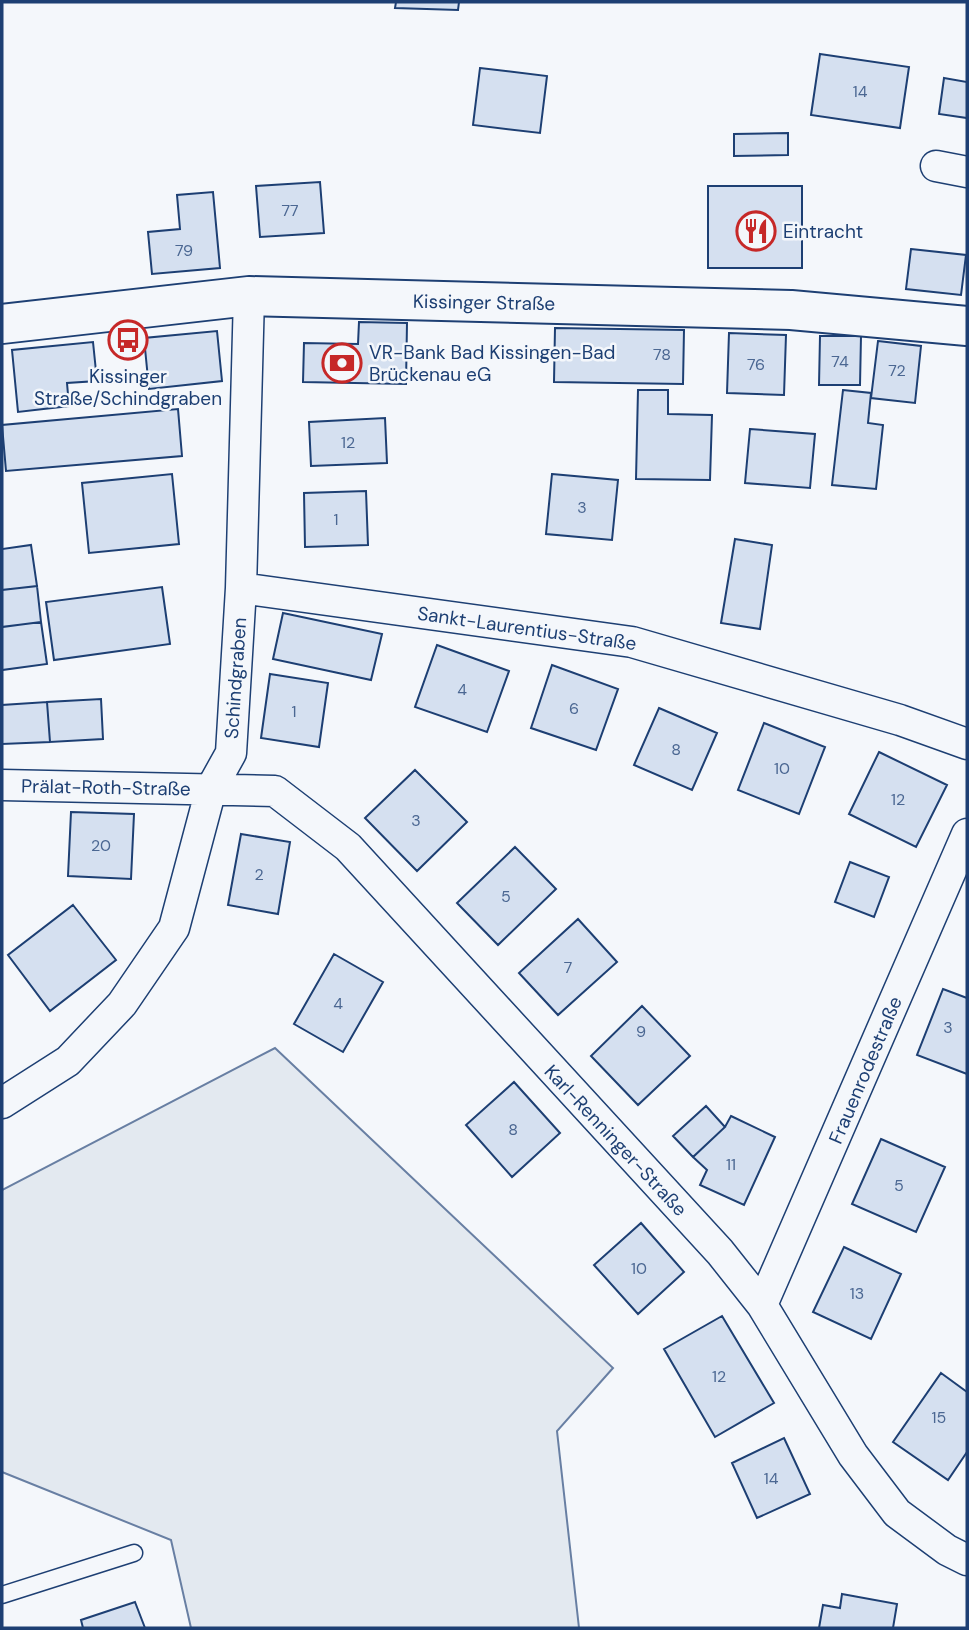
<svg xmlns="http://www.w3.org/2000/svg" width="969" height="1630" font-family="'DM Sans',sans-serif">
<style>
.green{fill:#e3e9f0;stroke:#687fa3;stroke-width:2}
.building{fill:#d5e0f0;stroke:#1d3f73;stroke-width:2}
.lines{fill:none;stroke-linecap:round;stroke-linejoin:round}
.lane-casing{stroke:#1d3f73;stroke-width:19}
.street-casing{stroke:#1d3f73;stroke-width:33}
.secondary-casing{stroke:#1d3f73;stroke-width:42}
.lane{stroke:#f4f7fb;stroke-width:16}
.street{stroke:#f4f7fb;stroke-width:30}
.secondary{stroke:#f4f7fb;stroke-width:38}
.labels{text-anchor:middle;stroke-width:5;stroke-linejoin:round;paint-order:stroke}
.number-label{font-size:16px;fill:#4b6792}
.poi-label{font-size:19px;fill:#1d3f73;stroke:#f4f7fb;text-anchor:start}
.street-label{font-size:19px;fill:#1d3f73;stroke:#f4f7fb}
</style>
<rect width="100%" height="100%" fill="#f4f7fb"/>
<path class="green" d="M275,1048L613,1368L557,1431L579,1628H191L171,1540L2,1472V1190Z"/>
<path class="building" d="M396,2H459L458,10L395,8Z
M820,54L909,67L900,128L811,115Z
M480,68L547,76L540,133L473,125Z
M944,78L967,82V118L939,114Z
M788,133V155L734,156V134Z
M320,182L324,233L260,237L256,186Z
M708,186H802V268H708Z
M213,192L220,268L152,274L148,232L180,229L177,195Z
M911,249L966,255L961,295L906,289Z
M359,322L407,323L406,384L303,382L304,343L358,344Z
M555,328L684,330L683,384L554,382Z
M217,331L222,381L149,389L144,338Z
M729,333L786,335L784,395L727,393Z
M820,336H861L860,385H819Z
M878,341L921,346L915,403L871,398Z
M93,342L97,381L67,383L69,406L18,412L12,350Z
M638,390H668V414L712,415L710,480L636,479Z
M843,390L871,393L868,423L883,425L876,489L832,485Z
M178,409L182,456L6,471L2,425Z
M385,418L387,463L311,466L309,422Z
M750,429L815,434L810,488L745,483Z
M172,474L179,544L89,553L82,483Z
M552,474L618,480L612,540L546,534Z
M366,491L368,545L305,547L304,493Z
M735,539L772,545L760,629L721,623Z
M31,545L37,586L2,590V549Z
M37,586L41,622L2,627V590Z
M162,587L170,644L54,660L46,602Z
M283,613L382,634L371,680L273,659Z
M41,622L47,664L2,670V627Z
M437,645L509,671L487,732L415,707Z
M552,665L618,689L596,750L531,728Z
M270,674L328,683L319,747L261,738Z
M101,699L103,739L50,742L47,702Z
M47,702L50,742L2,744V705Z
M659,708L717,733L692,790L634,765Z
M764,723L825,747L799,814L738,790Z
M879,752L947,785L916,847L849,814Z
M415,770L467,822L417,871L365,818Z
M71,812L134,814L131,879L68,876Z
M241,834L290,842L278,914L228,905Z
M515,847L556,889L498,945L457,903Z
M850,862L889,877L874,917L835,902Z
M73,905L116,960L50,1011L8,955Z
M578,919L617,962L558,1015L519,973Z
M334,954L383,982L343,1052L294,1024Z
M943,989L967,998V1074L917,1055Z
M642,1006L690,1056L638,1105L591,1056Z
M514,1082L560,1133L512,1177L466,1125Z
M706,1106L725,1127L693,1157L673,1136Z
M731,1116L775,1137L744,1205L700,1185L707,1170L693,1157L725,1127Z
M881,1139L945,1167L916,1232L852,1204Z
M641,1223L684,1272L638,1314L594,1265Z
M844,1247L901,1274L871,1339L813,1312Z
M722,1316L774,1403L715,1437L664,1349Z
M941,1373L967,1392V1452L948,1480L893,1442Z
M784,1438L810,1494L757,1518L732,1463Z
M842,1594L897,1604L893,1628H819L823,1605L840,1608Z
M135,1602L145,1628H83L81,1620Z"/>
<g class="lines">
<g class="lane-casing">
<path id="lane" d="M2,1595L134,1553"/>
</g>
<g class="street-casing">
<path id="street" d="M936,166L967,172
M241,588L632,642L900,720L967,744
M2,785L275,791L348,847L720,1252L762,1305L853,1455L897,1513L947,1550L967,1560
M2,1103L68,1061L122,1004L174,928L211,789L231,753L241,588L249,296
M762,1305L967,834"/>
</g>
<g class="secondary-casing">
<path id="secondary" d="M2,324L249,296L791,310L967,326"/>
</g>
<use href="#lane" class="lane"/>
<use href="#street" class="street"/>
<use href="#secondary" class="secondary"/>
</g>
<defs>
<g id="restaurant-ring" transform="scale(2.0125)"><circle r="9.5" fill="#f4f7fb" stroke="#c62828" stroke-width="1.5"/><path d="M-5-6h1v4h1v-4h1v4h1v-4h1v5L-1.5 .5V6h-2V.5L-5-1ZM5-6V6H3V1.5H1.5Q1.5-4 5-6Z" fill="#c62828"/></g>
<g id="bus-ring" transform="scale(2.0125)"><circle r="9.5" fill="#f4f7fb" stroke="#c62828" stroke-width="1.5"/><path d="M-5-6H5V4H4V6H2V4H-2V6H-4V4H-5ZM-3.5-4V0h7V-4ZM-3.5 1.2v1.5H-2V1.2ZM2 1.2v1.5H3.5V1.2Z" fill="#c62828"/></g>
<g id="bank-ring" transform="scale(2.0125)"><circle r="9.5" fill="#f4f7fb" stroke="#c62828" stroke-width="1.5"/><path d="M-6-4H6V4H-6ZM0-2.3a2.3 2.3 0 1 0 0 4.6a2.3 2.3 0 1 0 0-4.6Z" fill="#c62828"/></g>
</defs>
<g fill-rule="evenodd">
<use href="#restaurant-ring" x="756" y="231"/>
<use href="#bus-ring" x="128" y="340"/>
<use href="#bank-ring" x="342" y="363"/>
</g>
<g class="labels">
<g class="number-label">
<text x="860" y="97">14</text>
<text x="290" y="216">77</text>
<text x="184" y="256">79</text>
<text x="662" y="360">78</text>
<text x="840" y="367">74</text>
<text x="756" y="370">76</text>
<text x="897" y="376">72</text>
<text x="348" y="448">12</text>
<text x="582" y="513">3</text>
<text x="336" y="525">1</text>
<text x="462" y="695">4</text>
<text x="574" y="714">6</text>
<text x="294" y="717">1</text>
<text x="676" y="755">8</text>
<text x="782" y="774">10</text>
<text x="898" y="805">12</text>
<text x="416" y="826">3</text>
<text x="101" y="851">20</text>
<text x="259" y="880">2</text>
<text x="506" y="902">5</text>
<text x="568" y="973">7</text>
<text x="338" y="1009">4</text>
<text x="948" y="1033">3</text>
<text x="641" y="1037">9</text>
<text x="513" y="1135">8</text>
<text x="731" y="1170">11</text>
<text x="899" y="1191">5</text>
<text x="639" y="1274">10</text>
<text x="857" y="1299">13</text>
<text x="719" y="1382">12</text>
<text x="939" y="1423">15</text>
<text x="771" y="1484">14</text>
</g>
<g class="poi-label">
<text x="783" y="238">Eintracht</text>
<text x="369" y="359">VR-Bank Bad Kissingen-Bad<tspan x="369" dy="22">Brückenau eG</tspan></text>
<text x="128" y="383" text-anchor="middle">Kissinger<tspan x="128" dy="22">Straße/Schindgraben</tspan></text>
</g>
<g class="street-label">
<text transform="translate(484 302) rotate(1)" y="7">Kissinger Straße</text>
<text transform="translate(527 628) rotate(8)" y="7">Sankt-Laurentius-Straße</text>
<text transform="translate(235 678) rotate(-86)" y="7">Schindgraben</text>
<text transform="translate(106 787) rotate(1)" y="7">Prälat-Roth-Straße</text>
<text transform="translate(865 1070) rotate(-67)" y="7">Frauenrodestraße</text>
<text transform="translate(616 1140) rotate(47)" y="7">Karl-Renninger-Straße</text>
</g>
</g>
<rect width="969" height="1630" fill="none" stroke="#1d3f73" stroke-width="7"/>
</svg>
